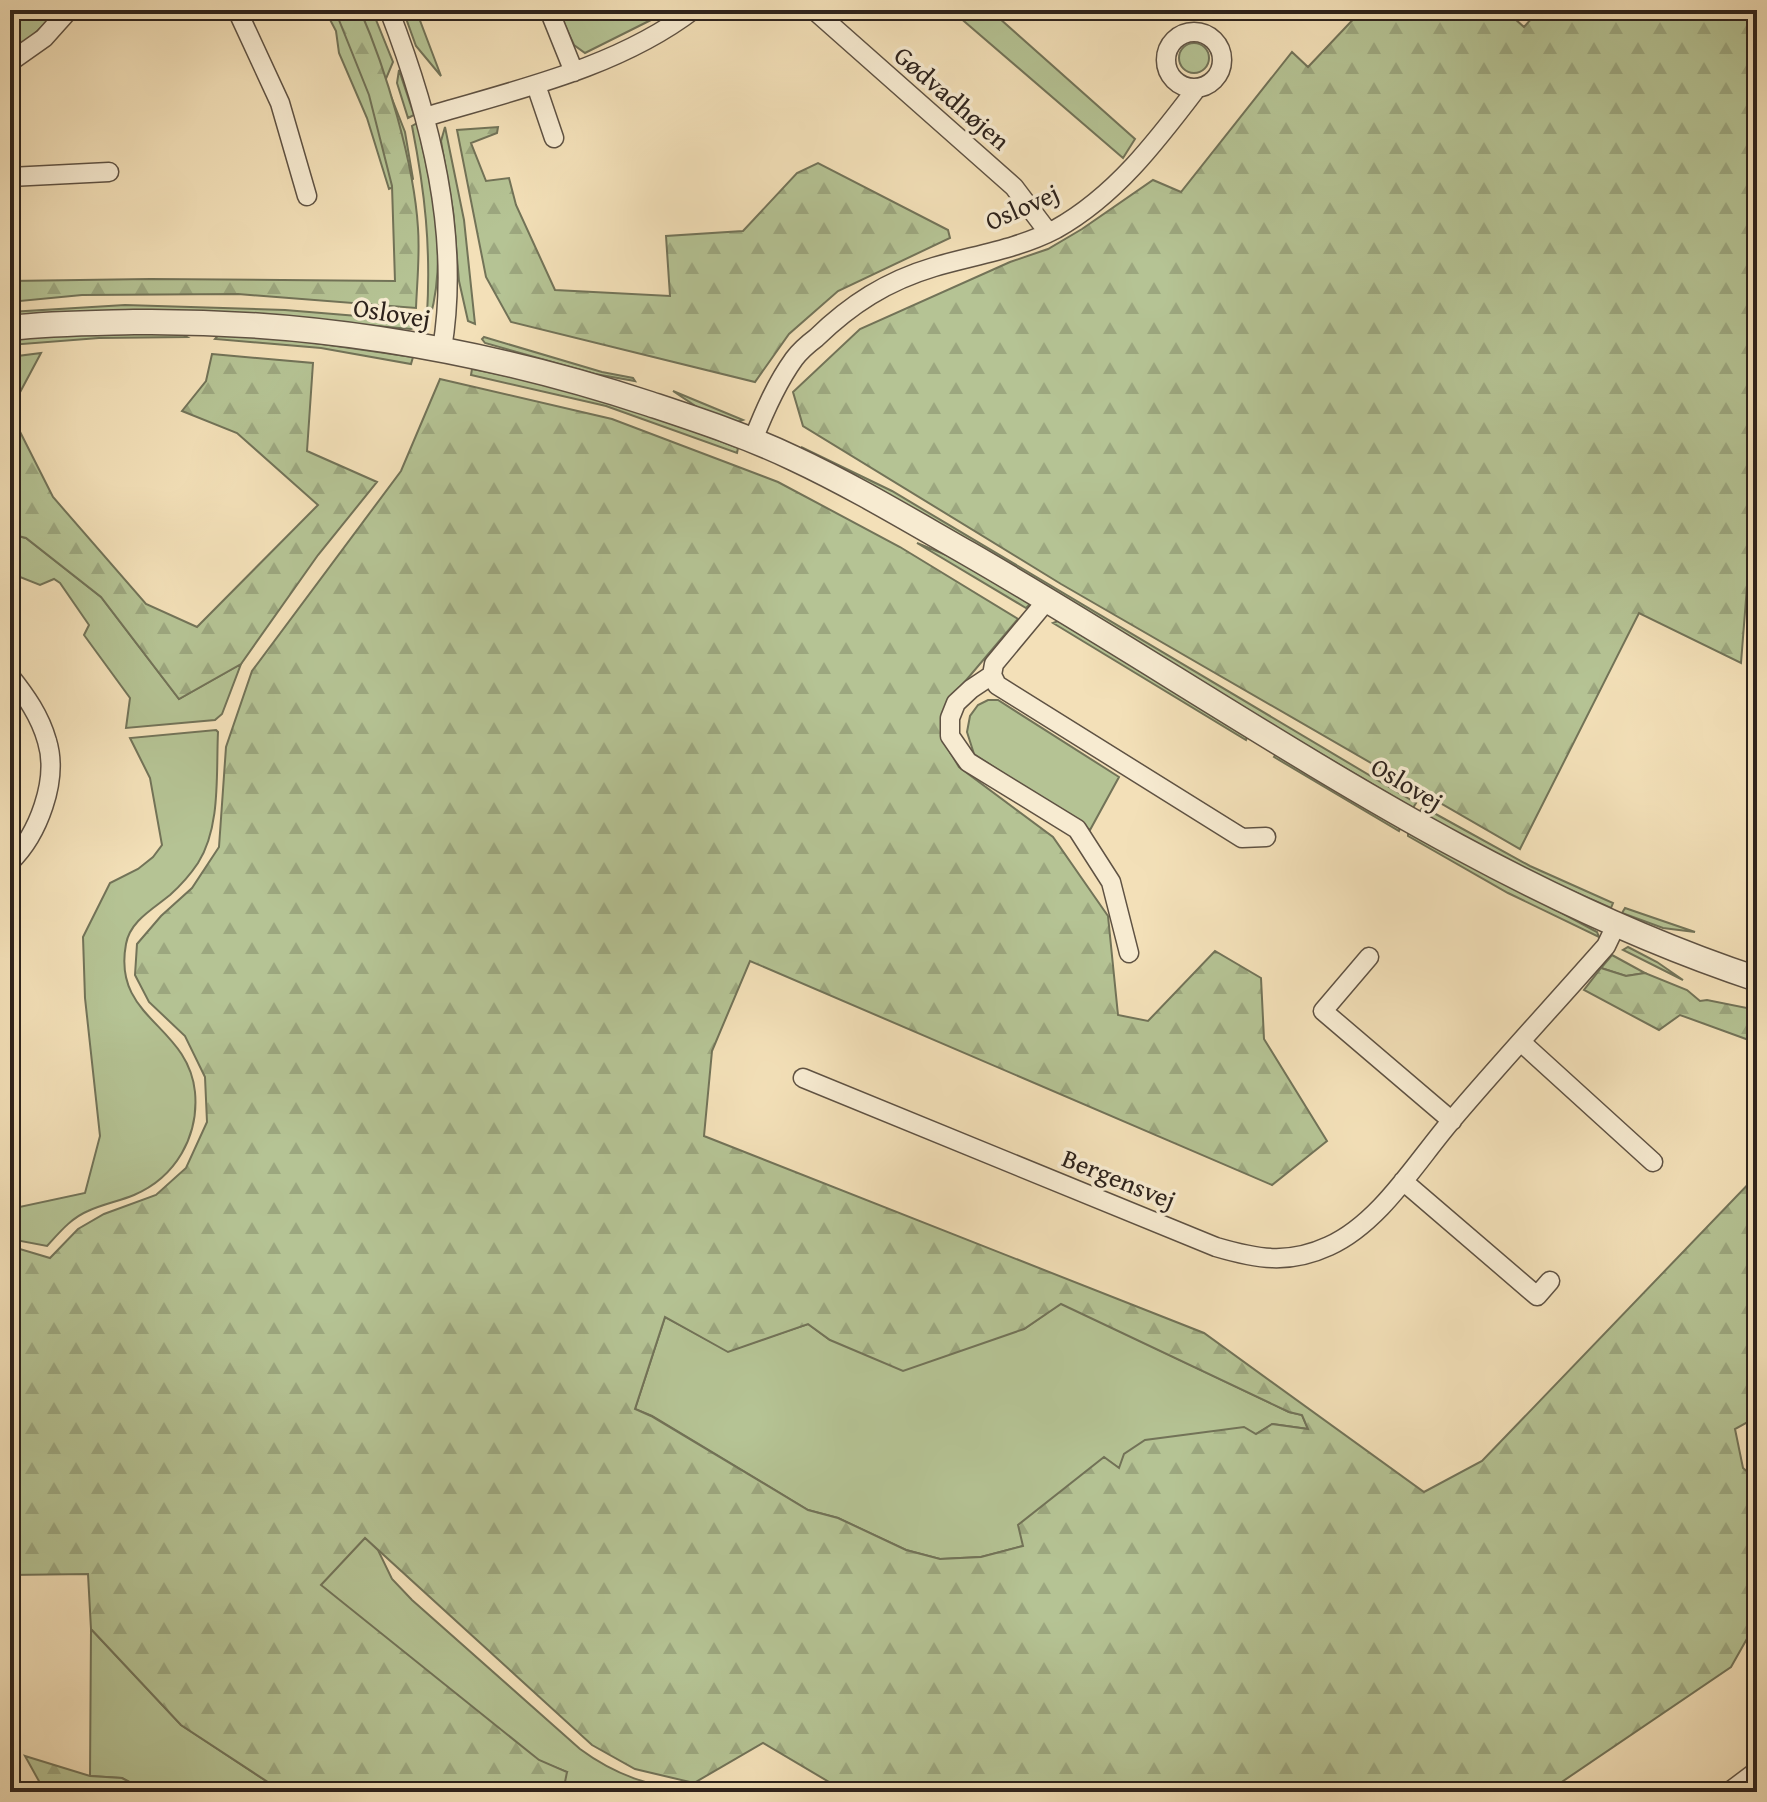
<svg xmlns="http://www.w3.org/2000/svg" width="1767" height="1802" font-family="'Gentium Book Plus',serif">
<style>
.green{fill:#b5c394;stroke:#727358;stroke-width:2}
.forest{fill:url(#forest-firs);stroke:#727358;stroke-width:2;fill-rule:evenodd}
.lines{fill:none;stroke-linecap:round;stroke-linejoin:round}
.minor-casing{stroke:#5f5243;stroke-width:21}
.tertiary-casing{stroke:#5f5243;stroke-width:27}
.minor{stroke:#f7ebd1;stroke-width:18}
.tertiary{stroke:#f7ebd1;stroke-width:24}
.labels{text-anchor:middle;stroke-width:7;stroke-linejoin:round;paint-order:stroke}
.street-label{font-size:26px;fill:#2e231c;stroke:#f7ebd1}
</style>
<defs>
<pattern id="forest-firs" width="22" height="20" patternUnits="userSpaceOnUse" patternTransform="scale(2)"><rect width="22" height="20" fill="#b5c394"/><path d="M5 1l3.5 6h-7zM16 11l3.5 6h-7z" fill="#9ca77f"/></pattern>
</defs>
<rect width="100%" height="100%" fill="#f3e0b8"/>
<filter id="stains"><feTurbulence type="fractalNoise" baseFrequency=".0025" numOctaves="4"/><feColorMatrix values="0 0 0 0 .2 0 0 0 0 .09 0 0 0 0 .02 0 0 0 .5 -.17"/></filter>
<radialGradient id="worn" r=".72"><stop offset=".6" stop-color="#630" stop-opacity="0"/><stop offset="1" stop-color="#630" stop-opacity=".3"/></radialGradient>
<path class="green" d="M10,10H59L32,36L10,52Z
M325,10H372L393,62L385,81L405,132L413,179L389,189L367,118L339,53L336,31Z
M403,10H416L441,76L416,46Z
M558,10H671L585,53L574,45Z
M951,10H990L1135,139L1123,158Z
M1179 58a15 15 0 1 1 30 0a15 15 0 1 1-30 0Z
M399,70L414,115L408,118L397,83Z
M417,123C432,186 448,254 430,318L427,315C431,247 425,192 412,126Z
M445,127L464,220L475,324L468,321L459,281L453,211L441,141Z
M125,305L285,310L382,318L419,326L411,329L249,315L10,318V312Z
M180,333L187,337L99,338L10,345V337L19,336Z
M220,333L259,335L413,357L411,364L321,348L215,339Z
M484,337L602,372L633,378L635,381L595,374L485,343L482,339Z
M472,369C564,386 652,414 738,448L737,453L606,406L471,375Z
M673,391L743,420L735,423L700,409Z
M801,447L892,491L1416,803L1413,808Z
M10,534L26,538L101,597L179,699L241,664L222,714L215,720L126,728L130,698L84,635L89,625L60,583L54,579L40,585L10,573Z
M917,543L956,559L1030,604L1026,608Z
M1058,621L1248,735L1246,740L1053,623Z
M988,700H998L1119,777L1090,830L974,754L967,732L970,716L978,705Z
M216,730L218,732C216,773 221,827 198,863C190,875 180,886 170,895C153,909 130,921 126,944C112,1019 188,1024 195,1092C199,1136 176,1177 134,1195C120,1201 103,1204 88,1211C71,1218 59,1233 47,1246L10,1239V1209L85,1193L100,1136L85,998L83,937L110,883L138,869L153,857L162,845L150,778L130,738Z
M1277,752L1401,826L1399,831L1274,757Z
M1423,807L1530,866L1613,903L1611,908L1518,867L1419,812Z
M1408,830L1597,932L1599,937L1508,893L1408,836Z
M1625,908L1695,932L1663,928L1622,913Z
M1628,947L1657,962L1683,980L1623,950Z
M1612,955L1645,973L1626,976L1601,968Z
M1061,1303L1289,1412L1302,1415L1308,1429L1273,1424L1256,1434L1119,1468L1104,1458L1082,1475L1023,1546L981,1557L940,1559L906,1550L838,1518L808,1510L652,1416L635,1409L665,1317L728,1351L808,1324L830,1340L1024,1329Z
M365,1537L378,1550L392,1579L412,1600L580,1749C615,1775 651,1787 695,1792H529L536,1787L553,1792L567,1772L539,1761L320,1585Z
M91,1629L181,1725L283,1792H148L122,1778L90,1776Z"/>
<path class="forest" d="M335,10H360C386,69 414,163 418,228C420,255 417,282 416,308L238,294L82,295L10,302V281L150,279L395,281L392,186L369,95Z
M1362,10H1505L1524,27L1539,10H1757V509L1752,523L1741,663L1639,613L1520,849L1061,584L803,426L793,392L860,329L1010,262L1048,249L1082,229L1153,180L1181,192L1292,52L1308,67Z
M498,127L497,133L471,143L486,181L509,178L516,205L555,290L670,296L666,236L743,231L797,173L818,163L948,230L950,238L838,291L789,334L755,382L511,322L486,277L457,130Z
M41,353L10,411V357Z
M212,354L313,363L307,451L377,482L318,555L241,664L179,699L101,597L26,538L10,534V412L53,497L146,604L197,627L318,505L237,433L182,411L206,381Z
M440,379L612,419L778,482L900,547L1018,619L946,704L941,737L959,767L1053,837L1108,916L1118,1015L1148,1021L1215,951L1261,978L1264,1039L1327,1141L1272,1185L750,961L712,1051L704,1136L1204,1333L1424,1492L1482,1461L1757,1175V1417L1735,1429L1743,1468L1757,1480V1621L1731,1667L1547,1792H846L763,1743L694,1783L635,1769L592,1745L365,1538L321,1585L539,1760L567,1772L564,1787L553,1792L536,1787L529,1792H283L181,1725L91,1629L88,1574L10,1575V1252L20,1249L50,1258L78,1229L104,1214L156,1195L186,1168L207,1122L205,1077L185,1036L149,1002L135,975L137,944L161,916L192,888L219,847L226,747L252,671L401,471ZM1061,1304L1289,1412L1302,1415L1308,1429L1272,1424L1256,1434L1244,1427L1145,1440L1124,1454L1119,1468L1104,1457L1018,1525L1023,1546L981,1557L940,1559L906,1550L838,1518L808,1510L651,1416L635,1409L665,1317L728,1352L808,1324L830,1340L903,1371L1024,1329Z
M1601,968L1626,976L1645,973L1687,990L1700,1001L1707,1000L1757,1010V1043L1680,1015L1659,1030L1584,990Z
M25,1756L90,1776L122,1778L148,1792H45Z"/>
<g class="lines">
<g class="minor-casing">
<path id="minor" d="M237,10L280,103L307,196
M389,10C430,116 461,235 442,349
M549,10L574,72
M814,10L1014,187L1048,232
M1166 60a28 28 0 1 1 56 0a28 28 0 1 1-56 0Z
M10,62L44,38L69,10
M536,85L554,138
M425,117C515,90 617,68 693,10
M10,177L109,172
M753,440C764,412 776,384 794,359C800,351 808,344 816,338C851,304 887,281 934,267C975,255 1018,249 1056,229C1115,196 1156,142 1197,88
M1048,599L994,664L992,675L997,685L1242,838L1266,837
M992,675L971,689L956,703L950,718V736L968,762L1077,829L1111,882L1129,953
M10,676C26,696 40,716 47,741C59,780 38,835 10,862
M1369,957L1323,1011L1452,1121
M1521,1042L1653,1162
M803,1078L1216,1247C1257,1259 1288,1265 1329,1246C1380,1223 1416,1162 1452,1120C1502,1061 1555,1004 1606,946L1616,925
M1403,1181L1537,1296L1550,1281
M1729,1792L1757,1771"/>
</g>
<g class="tertiary-casing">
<path id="tertiary" d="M10,328C51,323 93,323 134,322C310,320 483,349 650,404C698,420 747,436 793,458C853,486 911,521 969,554C1226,702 1472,885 1757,979"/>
</g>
<use href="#minor" class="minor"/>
<use href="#tertiary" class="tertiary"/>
</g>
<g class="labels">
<g class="street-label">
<text transform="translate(952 98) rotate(41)" y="9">Gødvadhøjen</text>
<text transform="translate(1022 207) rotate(-24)" y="9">Oslovej</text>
<text transform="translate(392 313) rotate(9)" y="9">Oslovej</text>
<text transform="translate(1407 784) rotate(31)" y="9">Oslovej</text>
<text transform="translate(1119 1179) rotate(22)" y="9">Bergensvej</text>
</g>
</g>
<rect width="1767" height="1802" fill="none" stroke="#f3e0b8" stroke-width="40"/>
<rect x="12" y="12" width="1743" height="1778" fill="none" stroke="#2e231c" stroke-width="4"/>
<rect x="20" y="20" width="1727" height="1762" fill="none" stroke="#2e231c" stroke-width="2"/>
<rect width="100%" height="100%" filter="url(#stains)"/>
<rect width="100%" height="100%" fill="url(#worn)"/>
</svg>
